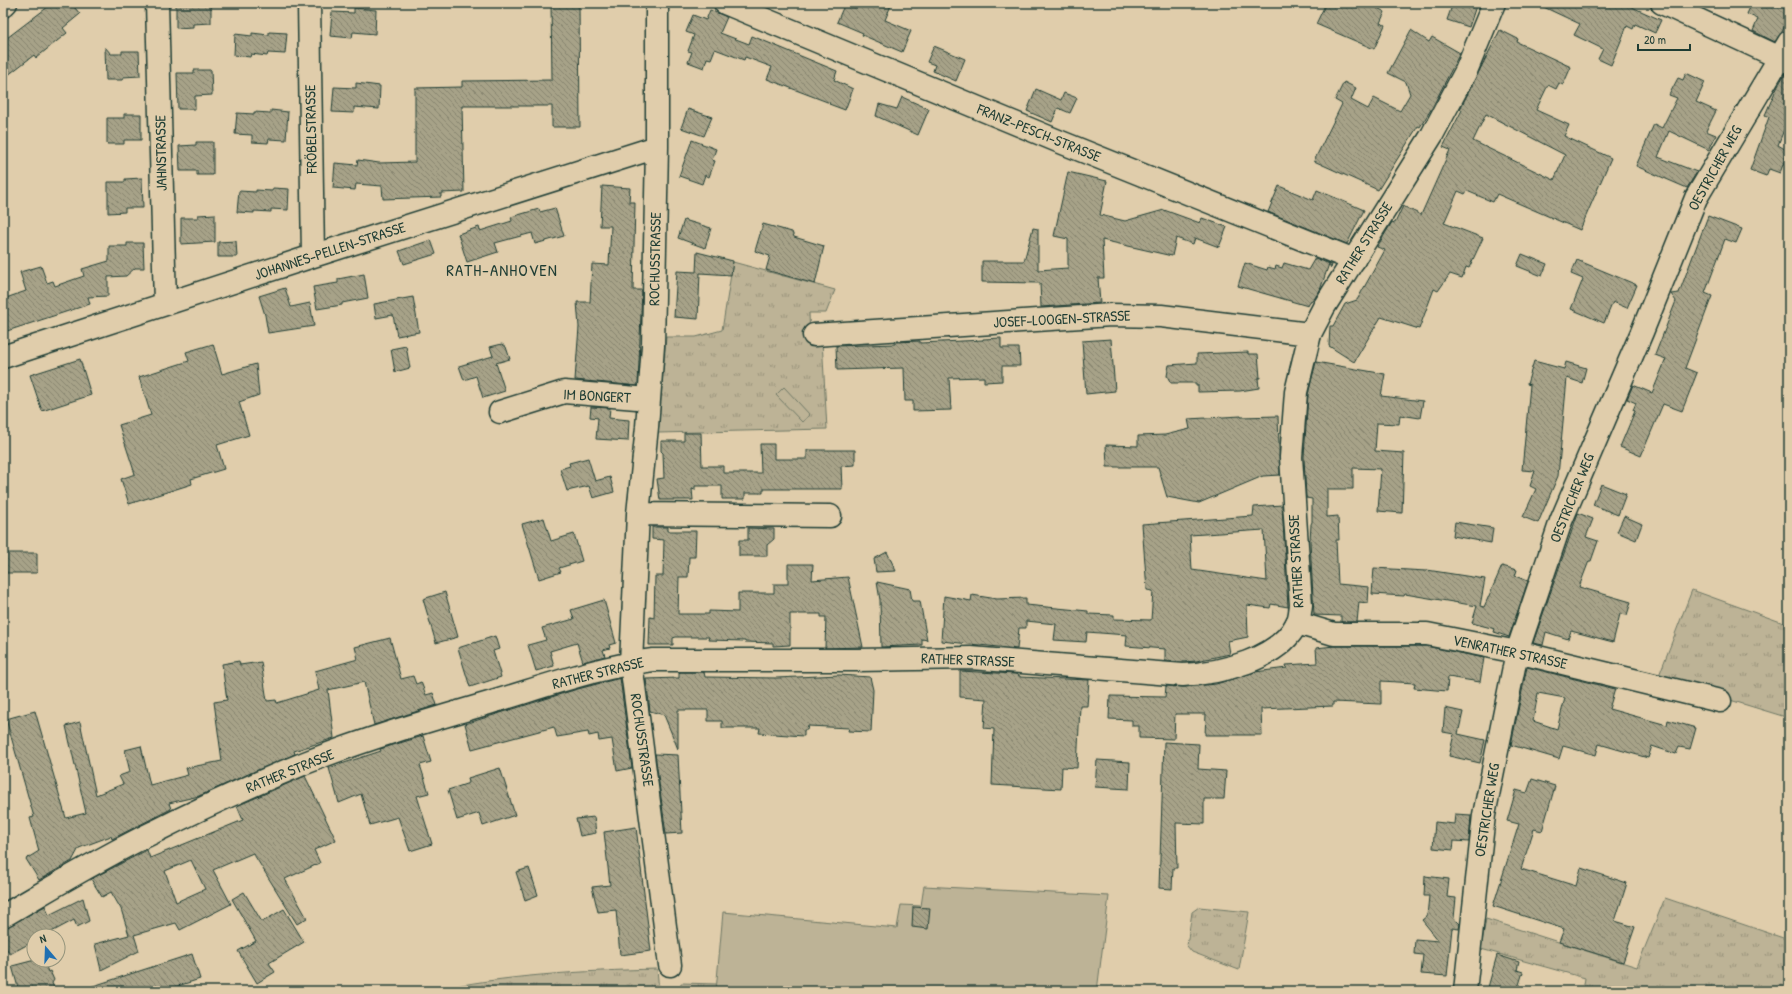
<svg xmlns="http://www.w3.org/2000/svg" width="1792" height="994" font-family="'Patrick Hand',sans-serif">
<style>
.grass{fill:url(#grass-tufts);stroke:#6e7865}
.pitch{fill:#bdb396;stroke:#6e7865}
.building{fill:url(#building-back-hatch);stroke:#1f3d34;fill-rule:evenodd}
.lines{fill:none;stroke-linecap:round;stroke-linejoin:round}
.minor-casing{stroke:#1f3d34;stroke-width:25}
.major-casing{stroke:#1f3d34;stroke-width:25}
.minor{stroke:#e0cdab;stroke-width:22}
.major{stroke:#e0cdab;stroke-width:22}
.labels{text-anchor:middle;stroke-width:3;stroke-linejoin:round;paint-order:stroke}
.street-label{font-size:15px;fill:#1f3d34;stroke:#e0cdab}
.quarter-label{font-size:17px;letter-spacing:1px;fill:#1f3d34;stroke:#e0cdab}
</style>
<defs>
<pattern id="grass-tufts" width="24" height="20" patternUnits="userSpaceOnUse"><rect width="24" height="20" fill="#bdb396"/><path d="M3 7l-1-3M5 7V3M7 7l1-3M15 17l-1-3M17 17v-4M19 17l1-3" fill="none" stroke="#99937b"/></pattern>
<pattern id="building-back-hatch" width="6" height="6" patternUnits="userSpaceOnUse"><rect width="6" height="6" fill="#a7a288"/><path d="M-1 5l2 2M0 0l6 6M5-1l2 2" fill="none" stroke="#878570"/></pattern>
</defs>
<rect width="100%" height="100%" fill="#e0cdab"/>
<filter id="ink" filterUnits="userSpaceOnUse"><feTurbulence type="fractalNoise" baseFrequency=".025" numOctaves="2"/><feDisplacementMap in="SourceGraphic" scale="8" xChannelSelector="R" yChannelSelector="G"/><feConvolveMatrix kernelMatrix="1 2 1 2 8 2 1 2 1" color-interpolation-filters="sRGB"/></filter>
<g filter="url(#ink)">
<path class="grass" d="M733,262L835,290L826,313H809L810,341L822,340L827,429L658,433L666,337H696L722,330Z
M1692,590L1789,625V718L1658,678Z
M1665,898L1789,940V991H1583L1585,978L1481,949L1486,919L1637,967Z
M1199,907L1249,912L1239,970L1192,952L1187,946L1192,912Z
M657,969L659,991H431C505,975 582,971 657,969Z
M681,983L717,984L716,991H681Z"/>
<path class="pitch" d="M784,387L810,415L802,422L776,395Z
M924,886L1109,896L1097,991H716L723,912L897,928L901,905L921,906Z"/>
<path class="building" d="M53,3H71L80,14L63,28L67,33L36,58L34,55L3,79V41Z
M176,3H211V23L193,24V27L176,28Z
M551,3H579L580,127H552V106H462L464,192L441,193V197L383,199L382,186L356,184L355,190L333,188L335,163L357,165L358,160L379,163L415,162V88L462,87V81L552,80Z
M845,3H892L885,20L911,31L902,52L862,35L863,33L837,22Z
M1326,3H1368L1385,12L1380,23L1385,25L1374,49L1316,24Z
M1453,3H1477L1469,27L1447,20Z
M1535,3H1623L1661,20L1655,33L1635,24L1633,29L1627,26L1611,65L1598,59L1603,49L1574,35L1580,24Z
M1752,3H1789V16L1782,32L1775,42L1753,31L1758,19L1747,14Z
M354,8L376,10L375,34L353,32L352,38L330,36L332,12L354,13Z
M710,10L727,17L720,33L749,44L752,36L837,71L834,80L853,89L845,110L829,104L830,103L767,79L772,67L745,57L744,60L715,49L711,59L707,58L704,68L688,62L692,52L688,51L694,35L686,32L693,15L706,20Z
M1411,30L1429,42L1432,37L1460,53L1432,108L1420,127L1418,126L1378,190L1314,161L1342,104L1335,100L1344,82L1356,88L1351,100L1368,109L1374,98L1400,111L1410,94L1406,82L1388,73Z
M1500,30L1518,39L1517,42L1571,67L1563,85L1559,83L1556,89L1548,85L1536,110L1569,125L1564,136L1611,158L1580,230L1497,194L1493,202L1467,191L1465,194L1458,191L1444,223L1483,238L1469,268L1466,267L1462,278L1450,274L1438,291L1434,289L1419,329L1381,317L1354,362L1329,346L1330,326H1333L1345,304L1357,300L1385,250L1377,247L1392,222L1395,223L1403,206L1421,215L1450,150L1443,147L1462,110L1460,109ZM1486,114L1565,155L1554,180L1473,141Z
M269,32L287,33L285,54L268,53L267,56L251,54L250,57L234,55L235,34L252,36V33L269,35Z
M934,46L965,59L956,81L933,71L935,65L927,62Z
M105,47L111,54H122V51H139L140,76L123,77V80H106Z
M194,70H211L212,95L195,96V109H178L177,73H194Z
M1686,73L1705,82L1696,102L1716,111L1706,131L1716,135L1709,150L1669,131L1658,157L1697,172L1687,188L1636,166L1654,124L1662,128L1677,98L1669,95L1678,78L1683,80Z
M1785,74H1789V117L1778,145L1788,151L1780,173L1769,169L1766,176L1750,170L1769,117L1765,115L1778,85Z
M356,83L380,86L379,109L354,107V113L332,112L334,87L356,88Z
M1036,89L1061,100L1064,93L1077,98L1070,113L1058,108L1052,122L1027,111Z
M902,97L929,109L918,135L876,116L879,104L897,109Z
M688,109L712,117L704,136L681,128Z
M271,110L288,112L286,140L269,139L268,143L252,142V135L235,134L237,113L254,114V112L271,113Z
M124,114H141V140H124V144H107V118H124Z
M692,140L716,149L712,160L715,161L709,177L705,175L702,184L679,176Z
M196,142H213V175H197V171H180L179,146L196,145Z
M1068,172L1107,181L1100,215L1125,221L1164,210L1200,223L1202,218L1227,227L1219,247L1195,238L1193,244L1176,238L1172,256L1102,240L1104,278H1098L1100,303L1041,307L1040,283L982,282V261H1024L1033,228L1038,229V270L1068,268V239L1054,236Z
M142,178L143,208H125V212L108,213V182H125V179Z
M602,186L630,188L629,202H635L633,290H642L638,386L575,380L579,327L577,302H590L592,264L609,265L611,226H600Z
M1279,186L1313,200L1317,190L1364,210L1347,244L1268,212Z
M273,188L289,189L288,210L271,209V212L254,211V213L237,212L239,191L256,192V190L272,191Z
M555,208L564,236L535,244L532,233L495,243L498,252L467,262L458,234L479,227L480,231L512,221L511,217L539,209L540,212Z
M215,214V242L181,244V218H198V215Z
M1708,216L1742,229L1736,243L1725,239L1705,293L1712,296L1685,368L1697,373L1682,411L1663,404L1641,456L1620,447L1635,411L1633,410L1636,403L1627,399L1633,385L1652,393L1666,359L1655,355L1676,301L1671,294L1679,293Z
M684,220L711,228L705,248L678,238Z
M763,224L792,232L794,237L824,246L815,284L766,270L770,256L755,251Z
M431,240L436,254L404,264L399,251Z
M236,241L237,257H218V242Z
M127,243H143L144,268H135L126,276L108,277V296L88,297L90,304L7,331L3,319V299L26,291L20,272L41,266L47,283L53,281L55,286L84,276L82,269L109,261V246H127Z
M697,252L733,261L731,275L700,273L698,319L674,317L677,271L696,272Z
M1522,254L1547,264L1542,276L1517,266Z
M1315,258L1332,265L1331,268L1329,264L1320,290L1313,301L1311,300L1308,306L1238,286L1245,263L1267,270L1268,267L1275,269L1276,266L1282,268L1284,263L1308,270Z
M1577,260L1637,285L1627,308L1613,302L1604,323L1571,309L1583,279L1571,274Z
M364,274L368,298L342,303V305L317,309L313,287L338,283V279Z
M285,288L291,307L310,303L314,326L268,333L265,315L259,296Z
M413,297L419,332L397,336L393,315L376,318L374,304Z
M1001,338V348H1019L1020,366H1002V381L984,382V377L949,378L951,410L913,411V401H905L904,368L837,370L836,346L895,344V342L920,341V343L983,340V339Z
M1111,339L1115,391L1086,394L1082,341Z
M213,344L222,374L256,364L259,395L239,402L249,435L217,445L224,469L191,479L192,484L129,504L121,479L135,474L119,425L151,415L139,377L189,361L186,352Z
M502,344L506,347L510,359L496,363L505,391L483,398L476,376L464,380L459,366L493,356L490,347Z
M406,346L410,368L395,372L391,349Z
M1248,352V354H1258L1260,378H1258L1259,388L1240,391L1198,392V385H1196V383H1171L1167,376L1169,365L1197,363V354Z
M80,359L91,395L42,411L30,375Z
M1534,361L1564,369L1566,362L1586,368L1582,383L1567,378L1558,476L1538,523L1523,517L1536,489L1530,486L1535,471L1522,470L1530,385L1527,384Z
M1316,362L1385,374L1381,396L1423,401L1420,418L1400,415L1399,424L1377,423L1375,451L1404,453L1402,513L1378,511L1381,469L1353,468V489H1327V517L1338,516L1339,540H1336L1338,584L1369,587L1368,603L1359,602L1357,622H1341V616L1314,615L1310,541L1311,524L1312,522V499L1306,498L1304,457L1308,394Z
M591,407L610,408L609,418L629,420L628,441L596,439L598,418L590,417Z
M1241,416V417L1278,416L1280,475L1263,476L1199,503L1167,497L1158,467H1107L1106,445L1138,446V436L1165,435L1190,429L1188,419Z
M684,433H701L702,466H723V473H761L760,444H774V459H807V450H855V465L841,466L842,489H763V493H745V499H722V486H695V490L692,489L693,500H660L657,479L664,478L663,453L661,451V441H684Z
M588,458L595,481L610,477L614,492L593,498L589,486L567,491L560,469L570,466L569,463Z
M1601,484L1626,494L1618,515L1593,505Z
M1282,505L1288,607L1271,604L1270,608L1247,605L1248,637L1228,641L1230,654L1196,661L1183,662L1165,661V649L1126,646L1127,635L1087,632L1086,642L1054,640L1056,624L1026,621V628H1019L1017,649L941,641L944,596L971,601L972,595L997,599L1026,598V605L1088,611V614L1114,615V619L1151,620L1153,591L1147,590L1142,524L1253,516L1254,507ZM1264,530L1267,581L1192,570L1190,535Z
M1578,513L1593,519L1586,537L1598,541L1591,561H1589L1579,587L1631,602L1627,615L1620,614L1613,642L1571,631L1568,639L1546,632L1543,645L1533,643Z
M1624,516L1642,524L1636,540L1617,532Z
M544,518L551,541L574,534L582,561L559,568L561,572L539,579L522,524Z
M1455,522L1493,528L1491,543L1453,536Z
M652,527H668V531H696L695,557H689L688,577H679L678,614H709V611L738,612V593H774V584H788V564H813L812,580L848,577L863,647L825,648L826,617H821V614H790V645L773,646V643L745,642V641L708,640L709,637H676L673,638V645H649L650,617L654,618L655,576H663L664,540L652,539Z
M748,528L774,529V539L767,545V556H739V540H748Z
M887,552L896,571L876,572L874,559Z
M3,553H37V573H3Z
M1502,566L1517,570L1515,576L1528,581L1509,637L1494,632L1495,629L1472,623L1477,606L1405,594L1404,596L1372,594L1374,568L1426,571L1427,570L1485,579L1480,606L1484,607Z
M877,582L910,589L912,601H920L927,640L922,639V645L881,647L880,600Z
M445,592L458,637L436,643L423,599Z
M604,600L616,643L609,645L610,648L603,650L605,656L583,662L577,643L550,651L554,666L536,671L528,645L546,640L542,628L574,619L571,610Z
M495,636L499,649L493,651L501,677L470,687L458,648Z
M390,638L401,679L413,676L416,684L421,682L426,695L433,693L437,705L374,725L364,682L328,690L334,738L294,751L295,754L199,796L169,803L171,809L112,839L111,836L79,848L72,861L39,880L26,859L39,851L30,818L34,817L6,719L35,711L66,818L86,813L66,726L80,722L96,795L123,784L119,776L130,772L125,750L141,746L150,785L188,775L186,768L222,761L214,702L227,700L222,664L239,661L240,665L261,662L267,701L276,700L277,703L319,690L315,671L358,659L355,647Z
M1334,646H1426L1484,658L1480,682L1448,677L1447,691L1414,688L1415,683L1381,681V704L1333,702V706L1261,709L1262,735H1205L1206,714H1175L1174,739L1139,738V726H1132V720L1109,719L1110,696L1165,697L1166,686L1184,687L1216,684L1255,672L1287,668L1286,665L1317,663L1316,648Z
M1527,667L1615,689L1609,709L1667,725L1668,720L1696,728L1690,749L1679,747L1676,754L1652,746L1648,758L1599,744L1596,755L1563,746L1559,759L1511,745ZM1538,693L1565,698L1557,729L1533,721Z
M960,671L1015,674L1020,676V677L1089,680L1087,706H1080L1077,768L1062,767L1061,789L992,785L994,729L984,728L986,699L960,697Z
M680,672H704L705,677L777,678L839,675L870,677L873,690L871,732L848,731L849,728L808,726L807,730H804V736L759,733L760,728H722V721H708V710H678V749L664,715L650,711L646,679L679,678V673Z
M620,678L632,768L617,771L612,739L599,741L598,734L589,736L588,732L557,737L554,727L472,749L465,724L574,690Z
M1445,708L1463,712L1458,734L1485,740L1480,763L1449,756L1454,734L1443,732Z
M423,736L431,762L420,765L429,793L417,796L432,844L410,851L398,817L370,825L361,794L339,803L329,768L381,751L380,749Z
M1164,742L1199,744L1198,769L1226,771L1224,799H1204V824L1176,823L1177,868H1173L1172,889L1159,888Z
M655,754L678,755L682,833L666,834Z
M1097,760L1130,762L1129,789L1095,787Z
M500,768L515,815L483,826L479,813L457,820L448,790L469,783L468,778Z
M305,776L336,840L314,850L320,863L285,879L307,918L297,924L253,853L213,870L231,904L180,930L176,923L134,935L139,951L101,970L95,944L129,935L121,909L111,892L102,897L91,879L147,850L150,858L243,820L237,806ZM191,860L205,889L176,902L165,871Z
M1532,779L1555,786L1542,831L1534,829L1521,869L1576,886L1581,868L1627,883L1615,921L1635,927L1623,962L1559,942L1564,929L1493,906L1519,824L1507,821L1516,790L1527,793Z
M1455,814L1471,815L1469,842L1454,841L1453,850L1433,848L1435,822L1454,824Z
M594,817L596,833L580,836L576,819Z
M636,827L651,951L620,955L616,910L598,912L592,887L610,885L604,832Z
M529,868L538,895L525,900L516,872Z
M1425,876L1449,879L1447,897L1456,898L1454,918L1460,924L1459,929L1452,928L1447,976L1421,974L1423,955L1414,954L1415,939L1439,941L1422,920L1427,916L1429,896H1424Z
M244,892L262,922L284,909L304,942L269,963L275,972L257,983L238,951L256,941L232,899Z
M83,898L89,921L77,927L74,920L44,936H34V941L10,954L3,943V929L45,906L49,915Z
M913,907L930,908L928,929L912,927Z
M192,954L200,979L162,991H88L87,988Z
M1497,955L1519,962L1517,970L1523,972L1517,991H1487Z
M35,960L44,961L48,972L50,971L54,980L52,983L55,991H19L12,966Z"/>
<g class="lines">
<g class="minor-casing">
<path id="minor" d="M157,3L165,304
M309,3L313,256
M657,3V147L653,346L647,427L638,514L631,663L670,965
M725,3L1058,141L1354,260
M1662,3L1789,62
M3,6L6,3
M814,335L1111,315L1161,316L1310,334
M3,357L313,256L657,147
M500,412L564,392L649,399
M638,514L830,516
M1297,623L1334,634H1427L1517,652L1720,701
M1465,991L1484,815L1517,652L1561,521L1642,332L1696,198L1789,42"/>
</g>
<g class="major-casing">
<path id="major" d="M3,916C53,887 102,857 154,832C203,807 254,784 305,763C365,739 427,721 489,703C543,687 597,667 653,660H858L971,658L1183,675C1220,673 1279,660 1297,623C1300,618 1300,611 1301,605L1291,457L1296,392L1310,334L1324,307L1432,135L1466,71L1494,3"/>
</g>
<use href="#minor" class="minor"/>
<use href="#major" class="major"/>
</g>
</g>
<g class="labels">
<g class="street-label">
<text transform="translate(311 129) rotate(-91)" y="5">FRÖBELSTRASSE</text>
<text transform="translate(1039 133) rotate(22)" y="5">FRANZ-PESCH-STRASSE</text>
<text transform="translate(161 153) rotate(-91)" y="5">JAHNSTRASSE</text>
<text transform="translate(1715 168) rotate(-61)" y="5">OESTRICHER WEG</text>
<text transform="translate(1364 243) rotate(-58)" y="5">RATHER STRASSE</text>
<text transform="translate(330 251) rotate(-18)" y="5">JOHANNES-PELLEN-STRASSE</text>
<text transform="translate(655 259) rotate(-89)" y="5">ROCHUSSTRASSE</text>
<text transform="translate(1062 319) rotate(-3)" y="5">JOSEF-LOOGEN-STRASSE</text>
<text transform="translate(597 396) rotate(3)" y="5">IM BONGERT</text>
<text transform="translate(1572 498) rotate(-68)" y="5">OESTRICHER WEG</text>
<text transform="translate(1296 561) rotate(-93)" y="5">RATHER STRASSE</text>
<text transform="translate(1510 652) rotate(12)" y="5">VENRATHER STRASSE</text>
<text transform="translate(968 660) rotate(2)" y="5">RATHER STRASSE</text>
<text transform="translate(598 673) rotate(-14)" y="5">RATHER STRASSE</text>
<text transform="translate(642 740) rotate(82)" y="5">ROCHUSSTRASSE</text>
<text transform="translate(290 771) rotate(-22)" y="5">RATHER STRASSE</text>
<text transform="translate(1487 810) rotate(-81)" y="5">OESTRICHER WEG</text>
</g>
<g class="quarter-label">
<text x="502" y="276">RATH-ANHOVEN</text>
</g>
</g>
<rect width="1792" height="994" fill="none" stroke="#e0cdab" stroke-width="16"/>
<rect x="8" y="8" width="1776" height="978" fill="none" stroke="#1f3d34" stroke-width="1.5" filter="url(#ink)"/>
<g transform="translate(46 948) rotate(341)"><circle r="19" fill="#e0cdab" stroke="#93937b"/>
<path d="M0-3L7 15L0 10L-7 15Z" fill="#1f6fb2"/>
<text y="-6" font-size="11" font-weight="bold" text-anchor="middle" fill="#1f3d34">N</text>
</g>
<path d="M1638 44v6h52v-6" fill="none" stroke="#1f3d34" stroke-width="2"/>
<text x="1644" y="44" font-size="12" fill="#1f3d34" stroke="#e0cdab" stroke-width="3" paint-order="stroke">20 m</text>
</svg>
